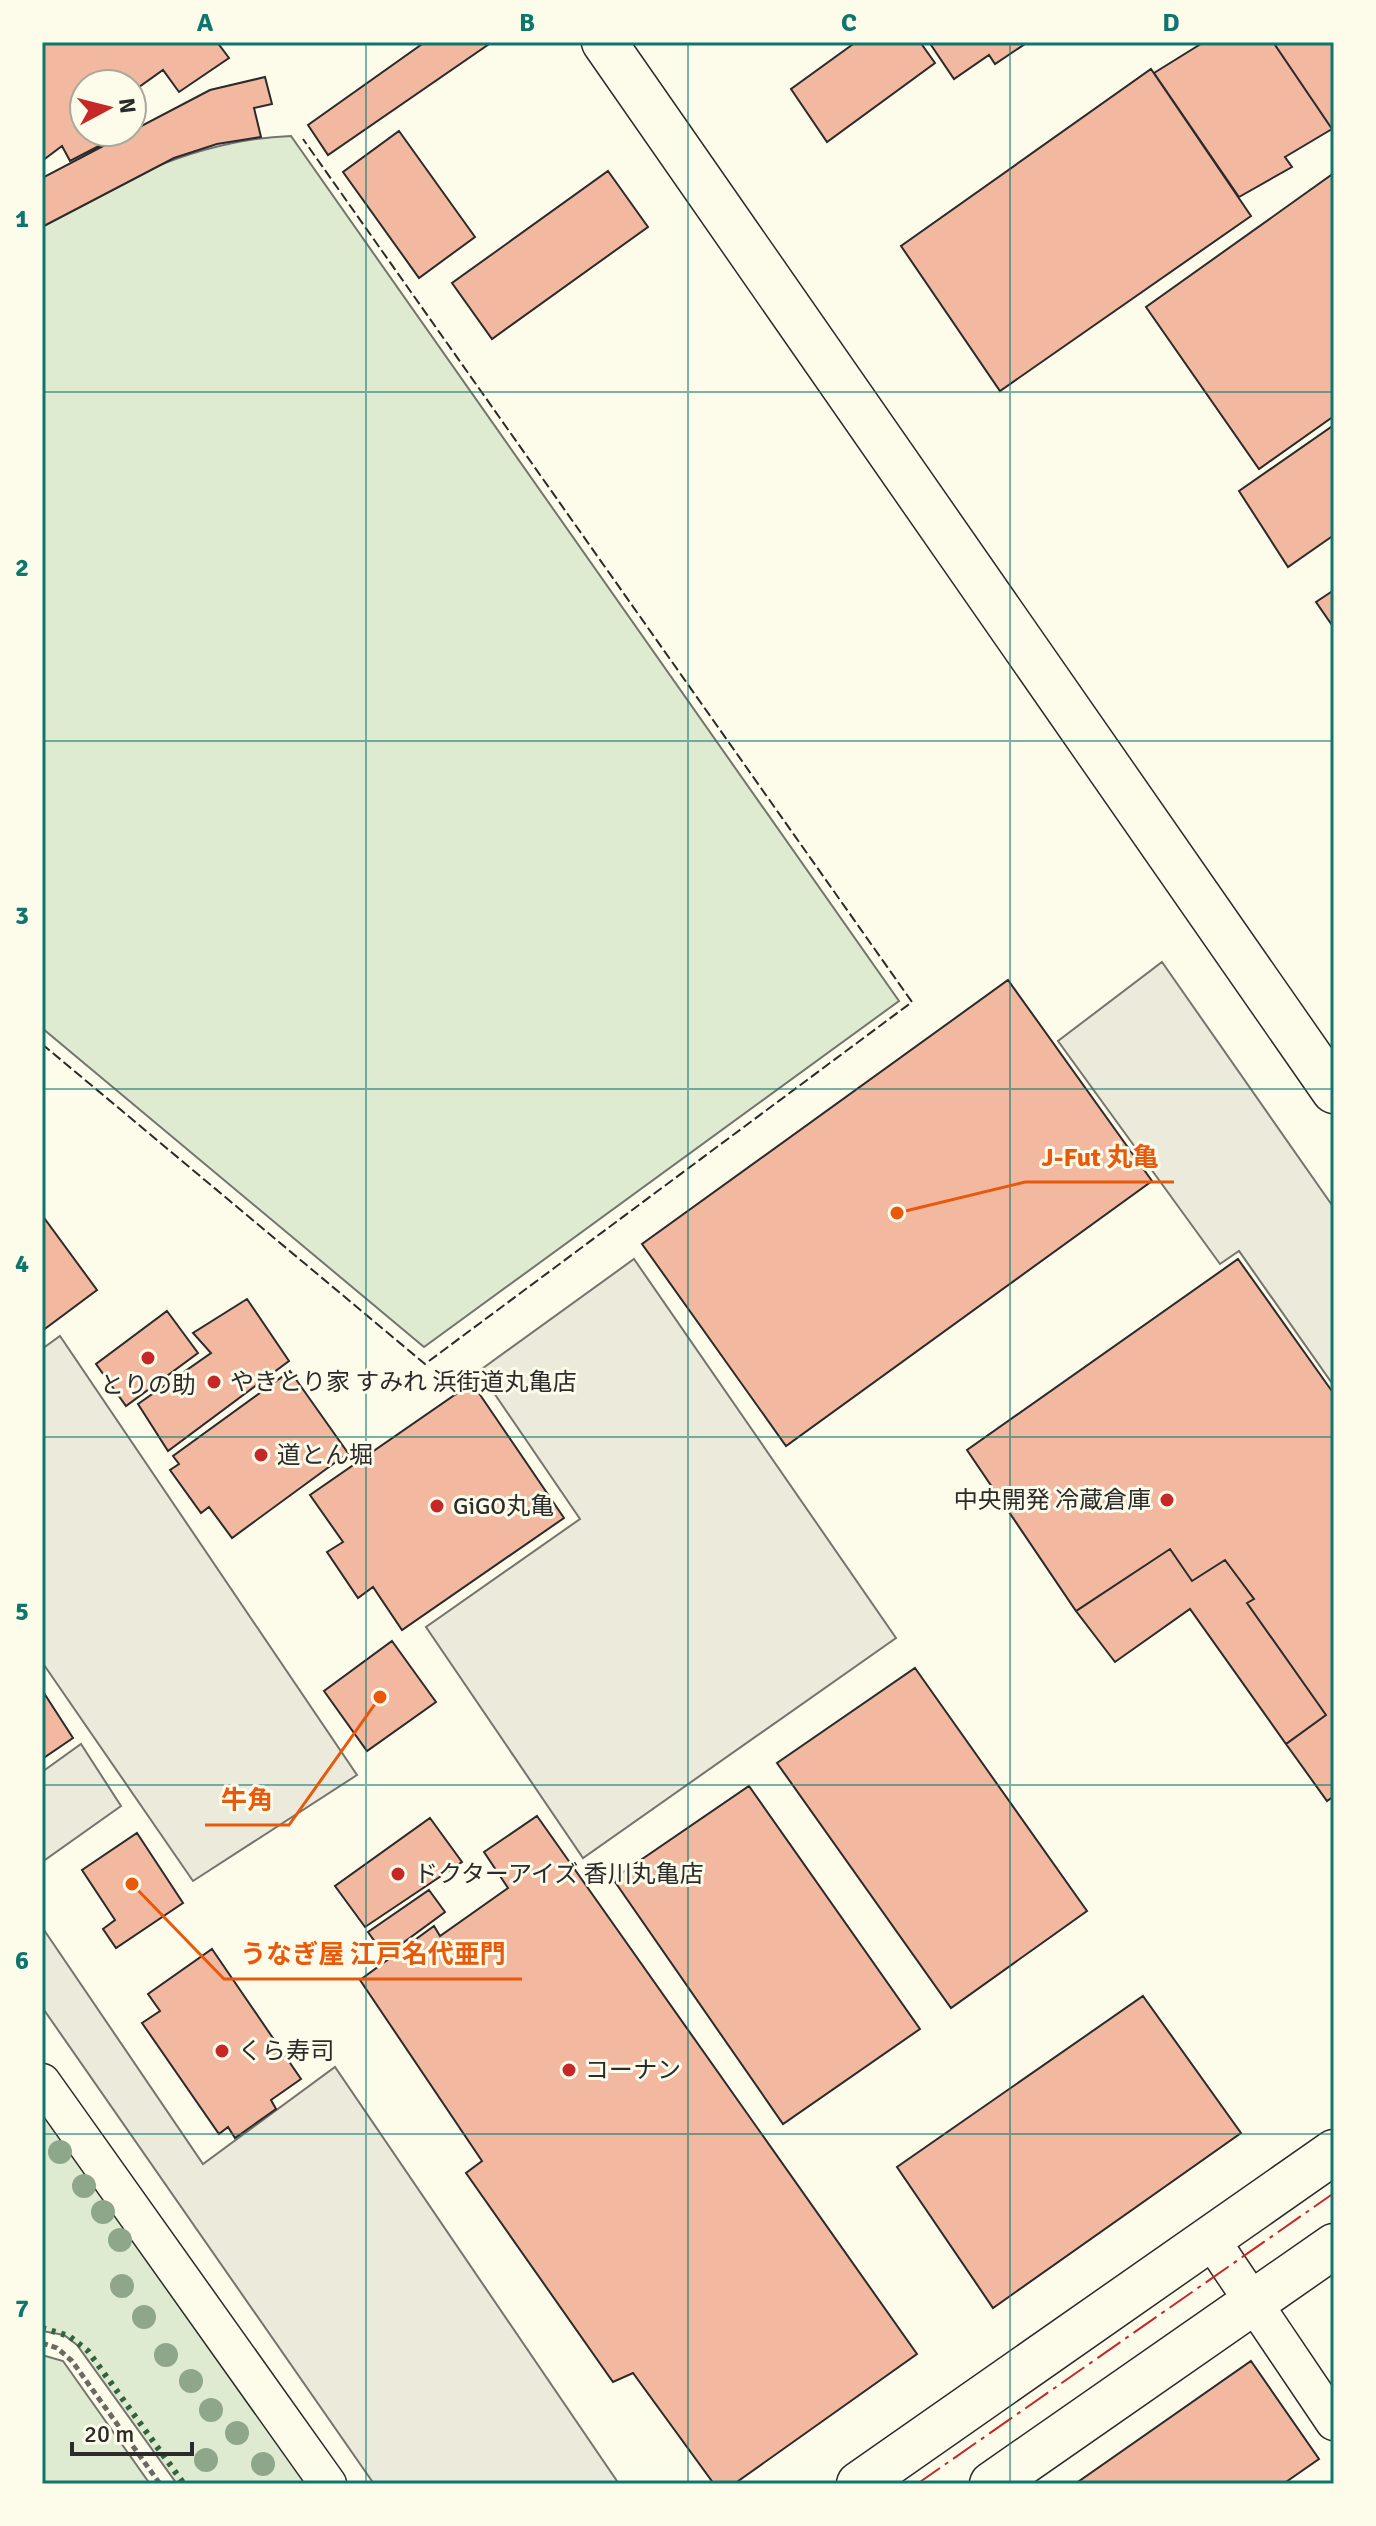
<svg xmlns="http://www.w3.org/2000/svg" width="1376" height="2526" font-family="Signika,'Noto Sans JP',sans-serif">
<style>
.green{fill:#deebd1;stroke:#74746e;stroke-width:2}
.parking{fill:#eceadb;stroke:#74746e;stroke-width:2}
.building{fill:#f2b8a0;stroke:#2b2b2b;stroke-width:2}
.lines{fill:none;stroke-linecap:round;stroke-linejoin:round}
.street-casing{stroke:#2b2b2b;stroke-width:39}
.secondary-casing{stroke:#2b2b2b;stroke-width:47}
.path{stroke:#6a6964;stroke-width:5;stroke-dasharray:6 4;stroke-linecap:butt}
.street{stroke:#fdfbea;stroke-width:36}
.secondary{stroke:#fdfbea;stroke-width:44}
.hedge{stroke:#34623c;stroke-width:6;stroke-dasharray:4 6;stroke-linecap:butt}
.fence{stroke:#2b2b2b;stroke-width:2;stroke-dasharray:10 4;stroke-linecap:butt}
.power{stroke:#c62828;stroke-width:2;stroke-dasharray:28 6 4 6;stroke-linecap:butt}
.tree{fill:#8ea78a}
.grid{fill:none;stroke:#0f766e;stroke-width:2;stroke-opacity:0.55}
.poi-dot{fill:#c62828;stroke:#fdfbea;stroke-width:3}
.labels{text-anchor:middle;stroke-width:6;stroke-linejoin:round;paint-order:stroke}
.poi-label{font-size:24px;fill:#2b2b2b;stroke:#fdfbea;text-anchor:start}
.leader{fill:none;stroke:#e8590c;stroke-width:3}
.callout-dot{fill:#e8590c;stroke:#fdfbea;stroke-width:3}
.callout-label{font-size:26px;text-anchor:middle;font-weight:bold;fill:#e8590c;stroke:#fdfbea;stroke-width:6;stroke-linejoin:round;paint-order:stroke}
.neatline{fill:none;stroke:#0f766e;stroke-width:3}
.grid-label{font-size:26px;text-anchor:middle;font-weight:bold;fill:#0f766e}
</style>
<rect width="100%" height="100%" fill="#fdfbea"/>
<path class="green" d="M291,136L899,1001L424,1347L42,1028V227C116,179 202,139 291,136Z
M42,2101L306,2484H177L77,2345L64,2335L42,2331Z
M42,2355L63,2361L150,2484H42Z"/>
<path class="parking" d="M1162,962L1334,1208V1386L1239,1251L1220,1264L1058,1041Z
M634,1259L896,1638L583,1858L426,1627L580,1519L479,1371Z
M60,1336L357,1775L193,1881L42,1662V1349Z
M81,1744L121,1806L42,1862V1772Z
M42,1927L203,2164L335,2067L619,2484H374L42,2007Z"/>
<path class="building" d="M42,42H217L229,58L179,92L163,70L132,92V84H84V132H126L70,161L62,146L42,161Z
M425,42H492L328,155L308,125Z
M856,42H920L935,63L827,142L791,89Z
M929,42H1028L995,64L989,55L954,79Z
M1204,42H1273L1332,129L1285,157L1292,167L1239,197L1154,73Z
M1273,42H1334V132L1332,129Z
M1151,69L1251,216L1000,391L901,246Z
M265,77L272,104L254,108L261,137L217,144L174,158L42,227V178L210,90Z
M399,131L475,237L419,278L343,172Z
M608,171L648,227L492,339L452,283Z
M1334,173V416L1259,469L1146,307Z
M1334,425V535L1288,567L1239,491Z
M1334,590V628L1316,602Z
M1008,980L1152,1181L786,1446L642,1244Z
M42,1215L97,1290L42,1331Z
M1238,1259L1334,1394V1796L1327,1801L1286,1744L1326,1715L1247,1603L1254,1599L1225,1560L1192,1581L1170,1549L1076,1611L967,1450Z
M247,1299L289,1361L168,1451L138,1404L211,1353L193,1333Z
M167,1311L198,1353L126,1406L96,1364Z
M290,1371L348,1453L232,1538L209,1507L201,1513L170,1470L179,1464L173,1456Z
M472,1383L564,1518L402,1630L373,1587L358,1598L327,1552L343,1542L310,1495Z
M1170,1549L1192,1581L1225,1560L1254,1599L1247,1603L1326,1715L1286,1744L1190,1609L1115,1662L1076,1611Z
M392,1641L436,1702L367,1751L324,1691Z
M915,1668L1087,1911L951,2008L777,1763Z
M42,1690L73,1738L42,1759Z
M749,1786L920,2029L783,2124L613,1879Z
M537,1816L917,2354L734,2484H714L633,2373L613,2382L466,2173L482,2161L360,1980L434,1926L440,1936L508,1888L484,1852Z
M430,1818L462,1862L365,1927L335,1886Z
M137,1833L183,1903L116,1948L103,1929L115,1920L82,1870Z
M429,1890L445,1912L385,1956L368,1932Z
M212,1949L301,2079L271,2100L276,2109L235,2138L228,2127L219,2134L142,2023L160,2011L148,1994Z
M1143,1996L1241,2133L993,2308L897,2167Z
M1251,2361L1319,2459L1283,2484H1075Z"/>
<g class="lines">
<g class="street-casing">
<path id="street" d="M42,2082L328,2484
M1210,2238L1334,2422"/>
</g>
<g class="secondary-casing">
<path id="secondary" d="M604,42L1334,1091
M859,2484L1334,2152
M992,2484L1334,2246"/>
</g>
<path class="path" d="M42,2343L57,2348L72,2361L160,2484"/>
<use href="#street" class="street"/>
<use href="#secondary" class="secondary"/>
<path class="hedge" d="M42,2328L69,2336L88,2351L184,2484"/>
<path class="fence" d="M42,1044L425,1364L912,1002L303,139"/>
<path class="power" d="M917,2484L1334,2193"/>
</g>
<g class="tree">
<circle cx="60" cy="2152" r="12"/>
<circle cx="84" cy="2186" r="12"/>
<circle cx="103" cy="2212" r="12"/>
<circle cx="120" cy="2240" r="12"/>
<circle cx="122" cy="2286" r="12"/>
<circle cx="144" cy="2317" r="12"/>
<circle cx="166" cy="2355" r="12"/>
<circle cx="191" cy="2381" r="12"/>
<circle cx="211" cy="2410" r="12"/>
<circle cx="237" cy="2433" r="12"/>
<circle cx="206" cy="2460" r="12"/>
<circle cx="263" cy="2464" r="12"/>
</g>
<path class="grid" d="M366,42V2484M688,42V2484M1010,42V2484M42,392H1334M42,741H1334M42,1089H1334M42,1437H1334M42,1785H1334M42,2134H1334"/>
<g class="poi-dot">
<circle cx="148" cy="1358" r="8"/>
<circle cx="214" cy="1382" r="8"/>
<circle cx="261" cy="1455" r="8"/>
<circle cx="1167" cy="1500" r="8"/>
<circle cx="437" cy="1506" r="8"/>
<circle cx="398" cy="1874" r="8"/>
<circle cx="222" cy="2051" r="8"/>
<circle cx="569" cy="2070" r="8"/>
</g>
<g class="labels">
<g class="poi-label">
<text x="230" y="1390">やきとり家 すみれ 浜街道丸亀店</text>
<text x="148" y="1393" text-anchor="middle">とりの助</text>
<text x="277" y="1463">道とん堀</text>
<text x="1151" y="1508" text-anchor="end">中央開発 冷蔵倉庫</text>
<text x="453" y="1514">GiGO丸亀</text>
<text x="414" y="1882">ドクターアイズ 香川丸亀店</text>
<text x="238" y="2059">くら寿司</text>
<text x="585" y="2078">コーナン</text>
</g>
</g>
<path class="leader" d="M897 1213L1025 1182H1174M380 1697L289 1825H205M132 1884L224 1979H522"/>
<g class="callout-dot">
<circle cx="897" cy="1213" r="8"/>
<circle cx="380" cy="1697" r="8"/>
<circle cx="132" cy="1884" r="8"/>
</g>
<g class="callout-label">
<text x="1100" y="1166">J-Fut 丸亀</text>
<text x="247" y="1809">牛角</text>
<text x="373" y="1963">うなぎ屋 江戸名代亜門</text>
</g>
<rect width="1376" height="2526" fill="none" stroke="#fdfbea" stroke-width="88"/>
<g transform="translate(108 108) rotate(83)"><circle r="38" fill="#fdfbea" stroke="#a9a89e" stroke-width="2"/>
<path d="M0-6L14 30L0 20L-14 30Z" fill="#c62828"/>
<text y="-12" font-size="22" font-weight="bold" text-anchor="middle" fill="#2b2b2b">N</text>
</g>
<path d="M72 2442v12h120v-12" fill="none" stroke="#2b2b2b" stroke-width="4"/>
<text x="84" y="2442" font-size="24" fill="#2b2b2b" stroke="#fdfbea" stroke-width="6" paint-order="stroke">20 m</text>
<rect x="44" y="44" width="1288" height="2438" class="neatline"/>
<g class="grid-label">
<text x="205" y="31">A</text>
<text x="527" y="31">B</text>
<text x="849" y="31">C</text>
<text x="1171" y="31">D</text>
<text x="22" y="227">1</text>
<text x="22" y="576">2</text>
<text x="22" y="924">3</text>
<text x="22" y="1272">4</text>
<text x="22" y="1620">5</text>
<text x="22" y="1969">6</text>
<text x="22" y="2317">7</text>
</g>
</svg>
